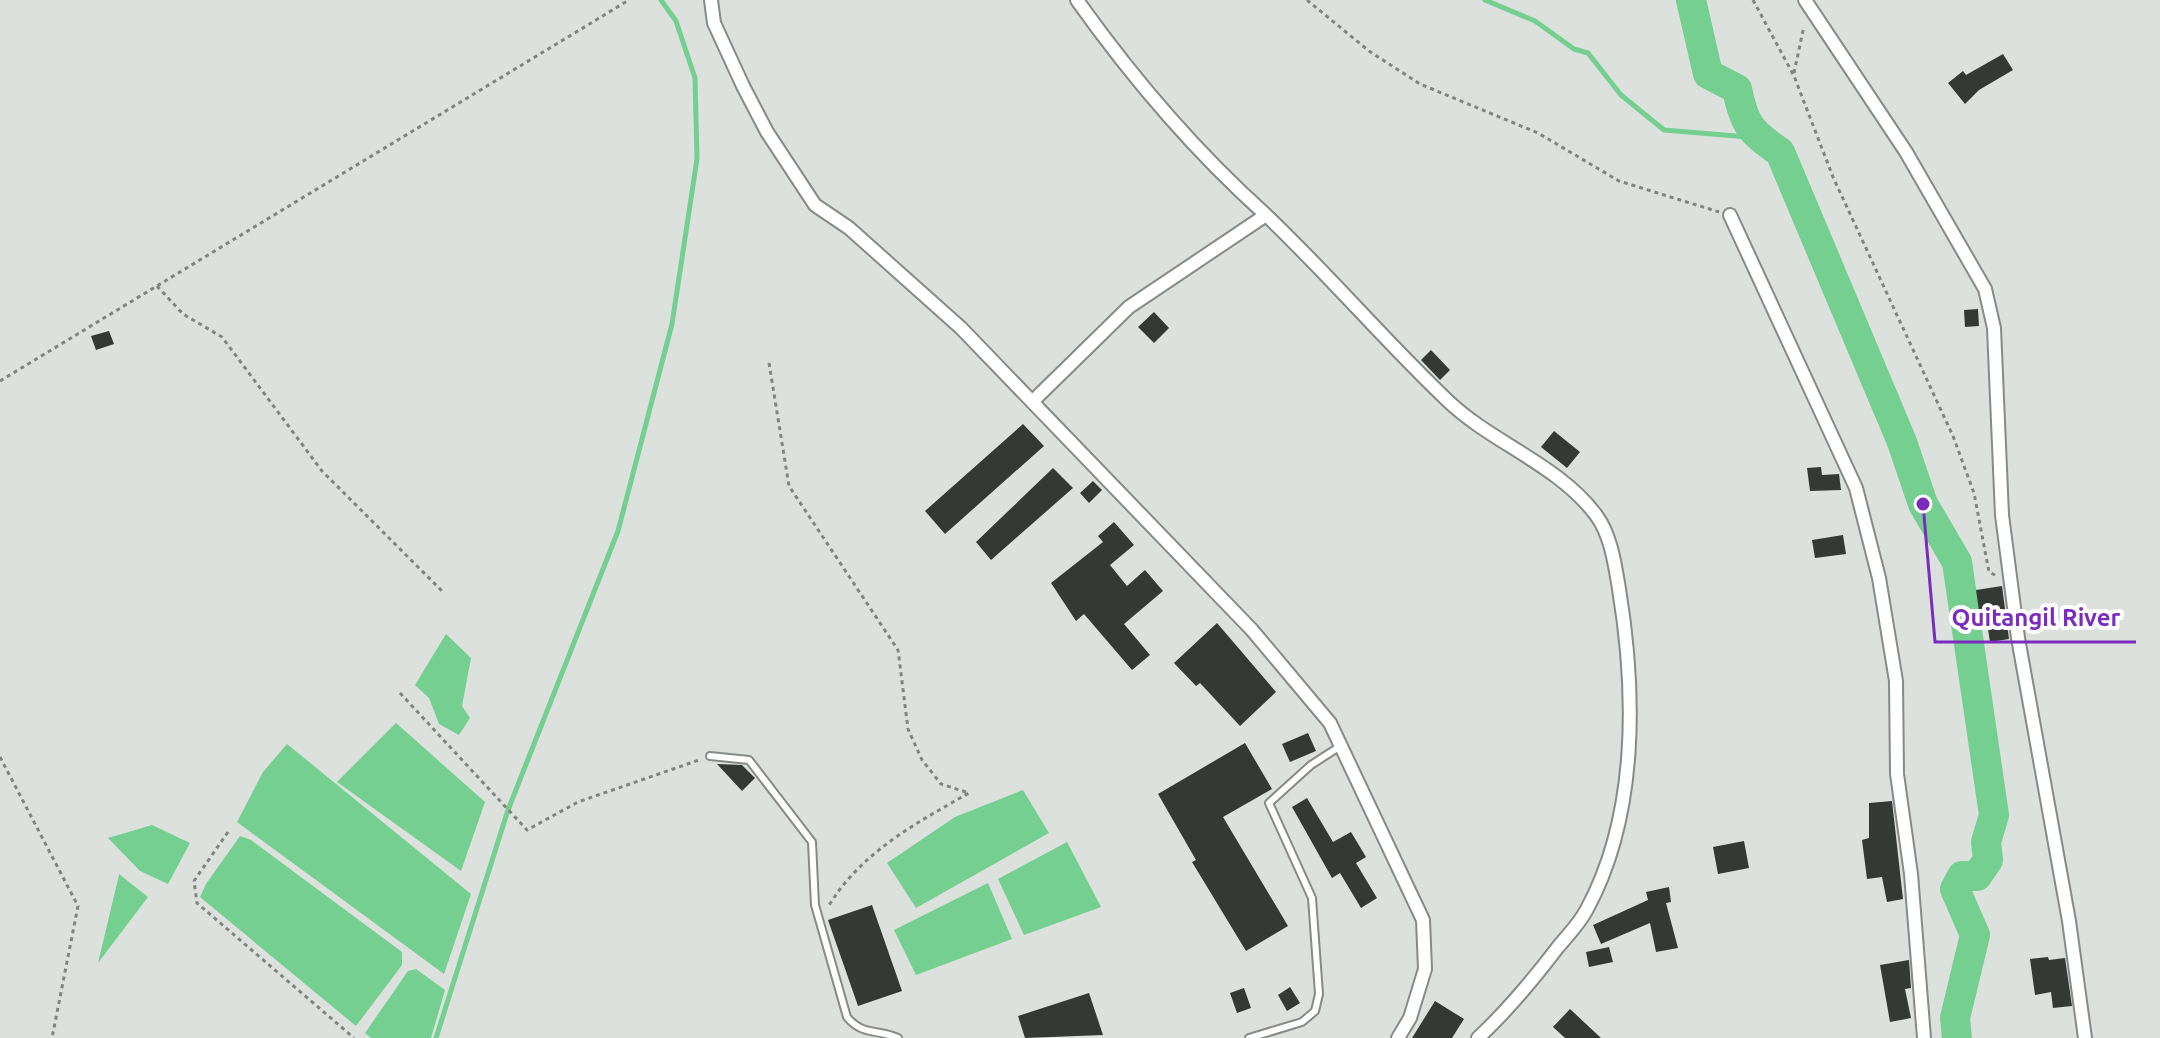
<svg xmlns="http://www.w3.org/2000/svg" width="2160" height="1038" font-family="Ubuntu,sans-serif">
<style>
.water{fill:#75cf90}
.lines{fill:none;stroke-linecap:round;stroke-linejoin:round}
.stream{stroke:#75cf90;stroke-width:5}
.river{stroke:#75cf90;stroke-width:30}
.building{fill:#353936}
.service-casing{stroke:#868b87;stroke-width:10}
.minor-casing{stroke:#868b87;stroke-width:16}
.path{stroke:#818582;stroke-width:3;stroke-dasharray:4 4;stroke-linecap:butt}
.service{stroke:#fff;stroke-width:6}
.minor{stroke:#fff;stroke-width:12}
.leader{fill:none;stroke:#7b2cbf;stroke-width:3}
.callout-dot{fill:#7b2cbf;stroke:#fff;stroke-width:3}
.callout-label{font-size:24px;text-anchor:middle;font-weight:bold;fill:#7b2cbf;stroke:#fff;stroke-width:8;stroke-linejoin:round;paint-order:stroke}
</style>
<rect width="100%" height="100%" fill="#dce1dd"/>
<path class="water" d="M446,634L471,658L462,706L470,718L459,735L439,724L429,698L415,685Z
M396,723L485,802L461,871L337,782Z
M287,744L471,894L444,974L237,822L263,772Z
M1023,790L1049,833L916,908L887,863L955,817Z
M152,825L190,843L168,884L140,871L108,838Z
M240,836L251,840L402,952V965L356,1026L200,897L206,884Z
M1067,842L1101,907L1024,935L998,879Z
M119,874L148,897L98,963L119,875Z
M988,883L1012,939L916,975L894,930Z
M416,969L445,990L431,1038H371L365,1033L408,971Z"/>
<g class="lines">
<path class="stream" d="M1485,0L1535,21L1574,49L1588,53L1621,95L1664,130L1760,138
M436,1038L508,810L618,531L672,324L697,159L695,78L676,21L661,0"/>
<path class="river" d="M1691,0L1708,74L1737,89C1744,124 1750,132 1780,152L1902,442L1923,504L1957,562L1994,815L1986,842L1988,860L1977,876H1962L1955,889L1975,935L1955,1018L1957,1038"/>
</g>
<path class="building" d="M2003,54L2013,70L1979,90L1965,104L1948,83L1963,71L1966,75Z
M1978,309L1979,326L1965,327L1964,310Z
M1154,312L1169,328L1154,343L1138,327Z
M109,331L114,344L96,350L91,336Z
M1431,350L1450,370L1440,380L1421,360Z
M1023,424L1044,446L945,534L925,511Z
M1554,431L1580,452L1567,468L1541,447Z
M1821,467L1822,475L1839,474L1841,490L1810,491L1807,468Z
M1053,468L1073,488L991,560L976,542Z
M1093,481L1102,490L1089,503L1080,493Z
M1114,522L1134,545L1110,565L1127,586L1145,570L1163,591L1124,624L1150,655L1132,670L1084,614L1076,621L1051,583L1103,542L1098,536Z
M1843,535L1846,554L1815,558L1812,540Z
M2002,586L2009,639L1990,642L1985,610L1979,611L1976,590Z
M1217,623L1276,692L1240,726L1200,683L1196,686L1174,663Z
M1308,733L1316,751L1290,762L1282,744Z
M1245,743L1272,789L1223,817L1288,926L1246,951L1192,862L1196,860L1158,794Z
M717,764L742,765L755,778L742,791Z
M1307,798L1333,842L1351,832L1366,857L1356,863L1377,898L1361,908L1340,873L1332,878L1292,807Z
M1892,801L1903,899L1887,902L1882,877L1867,879L1862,840L1869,838V803Z
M1744,841L1749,868L1718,874L1713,847Z
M1669,887L1671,902L1666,903L1678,948L1656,952L1650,923L1601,944L1593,925L1648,900L1646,892Z
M872,905L902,991L858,1006L828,920Z
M1609,947L1613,962L1589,967L1586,952Z
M2048,957L2049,960L2065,958L2072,1006L2053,1008L2051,992L2035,995L2030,959Z
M1909,960L1911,988L1905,989L1911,1018L1890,1022L1880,965Z
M1290,987L1300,1003L1287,1011L1278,995Z
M1244,988L1251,1008L1237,1013L1230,993Z
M1089,993L1103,1035L1025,1038L1018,1016Z
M1435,1001L1464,1019L1452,1038H1412Z
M1570,1009L1601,1038H1565L1553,1027Z"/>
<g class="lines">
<g class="service-casing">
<path id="service" d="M710,756L749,760L812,842L815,905L847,1017C862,1036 879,1029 898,1038
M1249,1038L1302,1022L1315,1011L1319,994L1312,898L1269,803L1311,765L1342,745"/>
</g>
<g class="minor-casing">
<path id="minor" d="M711,0L714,23L743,86L767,132L815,205L849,228L961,328L1252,630L1330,723L1423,920L1425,969L1410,1018L1398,1038
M1077,0C1131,76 1197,153 1266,215
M1805,0L1906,152L1985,289L1994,328L2002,515L2018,638L2069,921L2085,1038
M1730,215L1856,488L1879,578L1896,681L1897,774L1911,874L1924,1038
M1032,402L1129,307L1266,215C1329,275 1385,341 1448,401C1492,443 1559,465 1596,515C1611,535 1615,565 1619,589C1636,692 1638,815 1587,909C1580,923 1568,935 1558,947C1533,980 1508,1010 1478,1038"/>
</g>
<path class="path" d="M1307,0L1369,51L1420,84L1538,133L1619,181L1719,212
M1753,0L1794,76L1833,177L1953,436L1974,493L1989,572L1995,575
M1794,73L1804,26
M157,286L183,314L222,337L322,471L443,592
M769,363L789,486L898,650L908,729L922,760L941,784L969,793C916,823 860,853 828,907
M0,381L629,0
M400,693L527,830L578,802L699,760
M0,757L78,906L52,1038
M228,832L194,881L197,903L354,1038"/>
<use href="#service" class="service"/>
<use href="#minor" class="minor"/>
</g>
<path class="leader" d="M1923 504L1935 642H2136"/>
<circle class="callout-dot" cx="1923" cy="504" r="8"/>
<g class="callout-label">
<text x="2036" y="626">Quitangil River</text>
</g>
</svg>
